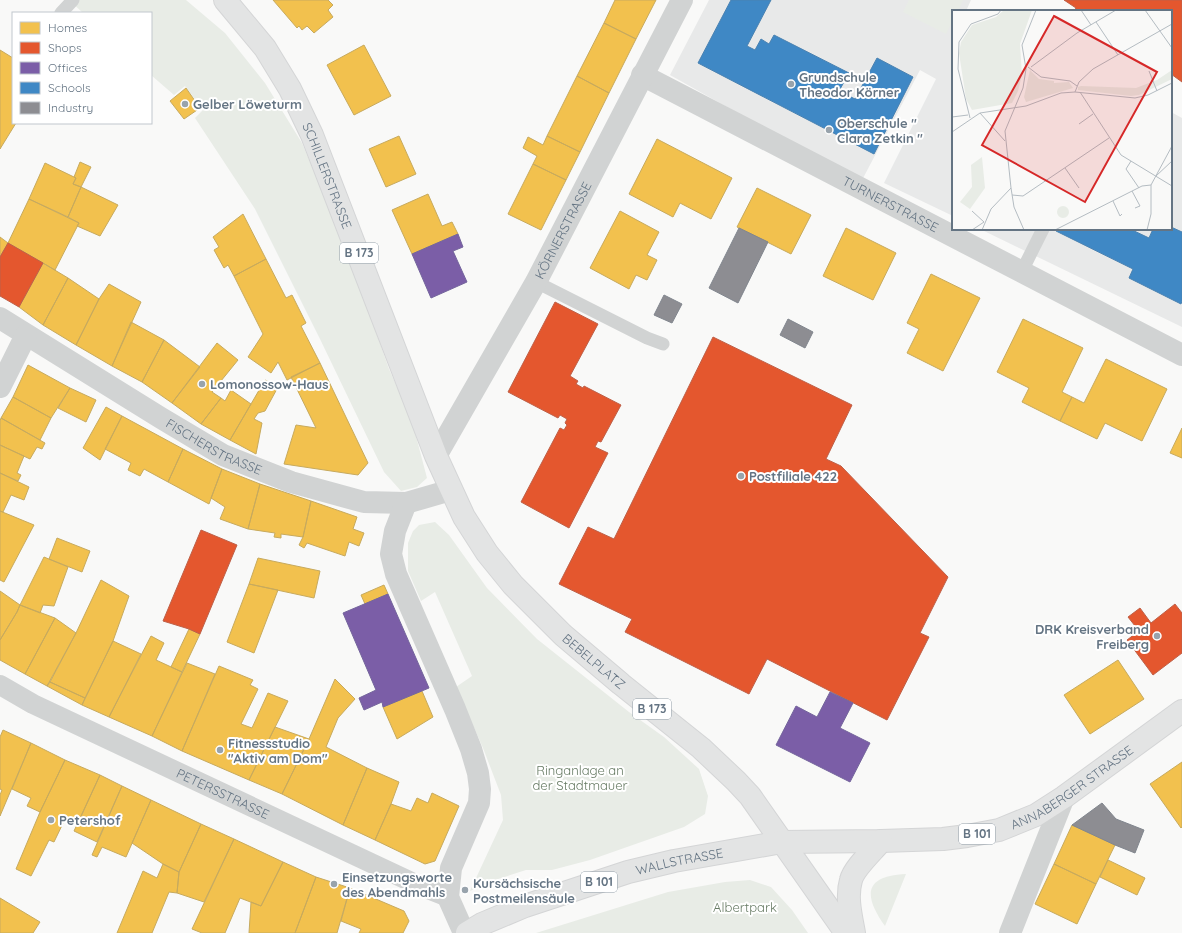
<svg xmlns="http://www.w3.org/2000/svg" width="1182" height="933" font-family="Quicksand,sans-serif">
<style>
.built{fill:#e8e9e9}
.green{fill:#e8ece6}
.homes{fill:#f2c14e;stroke:#c7aa5e}
.shops{fill:#e4572e;stroke:#be6048}
.offices{fill:#7b5ea7;stroke:#74659c}
.schools{fill:#3f88c5;stroke:#4a82b1}
.industry{fill:#8d8d92;stroke:#81868e}
.lines{fill:none;stroke-linecap:round;stroke-linejoin:round}
.primary-casing{stroke:#d4d5d6;stroke-width:24}
.service{stroke:#d1d3d3;stroke-width:13}
.pedestrian{stroke:#d1d3d3;stroke-width:20}
.minor{stroke:#d1d3d3;stroke-width:22}
.primary{stroke:#e3e4e4;stroke-width:22}
.poi-dot{fill:#98a3ac;stroke:#fff;stroke-width:1.5}
.labels{text-anchor:middle;stroke-width:4;stroke-linejoin:round;paint-order:stroke}
.shield{fill:#fff;stroke:#929ea8;stroke-width:1}
.shield-label{font-size:12px;font-weight:bold;fill:#647483}
.poi-label{font-size:13px;font-weight:bold;fill:#647483;stroke:#fff;text-anchor:start}
.street-label{font-size:13px;fill:#647483;stroke:#fff}
.park-label{font-size:13px;fill:#667a63;stroke:#fff}
.inset-road{fill:none;stroke:#b4bcc2;stroke-width:1}
.view{fill:#d62828;fill-opacity:0.15;stroke:#d62828;stroke-width:2}
.inset-edge{fill:none;stroke:#647483;stroke-width:2}
</style>
<rect width="100%" height="100%" fill="#f9f9f8"/>
<path class="built" d="M709,0H971L966,11H953V216L884,183L936,79L920,70L861,182L670,75Z
M1171,112L1182,118V327L980,229H1171Z"/>
<path class="green" d="M69,0H186L225,33L265,83L302,143L349,256L389,369L412,421L427,478L417,487L401,491L384,472L320,339L255,209L195,118L203,110L185,86L174,95L151,75V13H83Z
M909,0H963L958,11H953V20L946,34L903,12Z
M435,522L449,535L487,588L537,639L629,712L664,737L699,769L708,796L705,814L684,827L590,860L552,870H526L498,879L470,891L503,820L501,795L483,748L456,687L472,676L435,592L421,601L408,571V543L413,531L419,525Z
M906,874L885,926C863,895 864,876 906,874Z
M750,880L771,887L792,910L808,933H536L668,892L725,882Z"/>
<path class="homes" d="M273,0H328L333,5L328,10L333,17L314,33L307,26L302,30L299,26L297,28Z
M615,0H656L636,39L604,23Z
M604,23L636,39L609,93L577,76Z
M364,45L391,96L354,115L327,65Z
M0,50L13,58V123H16L0,149Z
M577,76L609,93L580,152L547,136Z
M186,88L200,108L184,119L170,101Z
M399,136L416,174L386,187L369,149Z
M547,136L580,152L566,180L533,164L537,156L523,148L528,137L543,145Z
M657,139L732,178L711,219L680,203L673,217L629,194Z
M80,162L91,167L81,187L73,184L76,178L74,177Z
M45,163L76,178L73,184L81,187L68,217L29,199Z
M533,164L566,180L541,230L508,214Z
M81,187L118,205L100,236L77,226L79,223L68,217Z
M757,188L811,215L791,254L737,227Z
M428,194L442,226L452,222L458,234L412,254L392,210Z
M29,199L79,223L55,270L8,243Z
M620,211L659,232L647,255L657,260L647,280L636,275L629,289L590,268Z
M243,214L266,259L234,276L228,265L224,268L214,250L219,247L213,237Z
M846,228L896,253L873,300L823,276Z
M0,237L8,243L0,257Z
M266,259L286,298L292,295L306,323L301,326L320,363L287,380L278,362L271,373L248,357L263,334L234,276Z
M43,263L68,278L43,325L19,307Z
M931,274L980,298L943,371L907,353L919,329L907,323Z
M68,278L99,299L76,345L43,325Z
M109,284L141,302L112,366L76,345L99,299Z
M1023,319L1083,348L1062,392L1072,397L1060,421L1022,402L1029,388L997,372Z
M131,322L164,340L142,382L112,366Z
M164,340L200,367L172,403L142,382Z
M217,343L238,360L212,392L221,398L201,424L172,403Z
M1106,359L1167,389L1142,441L1105,423L1097,439L1060,421L1072,397L1084,403Z
M320,363L368,463L358,475L284,464L296,425L316,428L291,377Z
M28,365L70,388L51,418L13,397Z
M265,380L278,387L265,411L258,413L254,419L262,423L256,454L230,440Z
M70,388L96,400L86,422L58,408Z
M231,390L251,404L230,440L201,424L221,398L225,401Z
M13,397L51,418L40,440L1,418Z
M106,407L122,416L100,460L83,448Z
M122,416L183,449L168,482L144,469L140,476L128,470L131,463L105,449Z
M1,418L45,443L42,449L37,447L30,459L0,445V421Z
M1182,428V458L1170,453Z
M0,445L24,456L17,473L21,475L18,481L0,473Z
M183,449L222,469L209,504L168,482Z
M222,469L260,484L248,529L220,519L225,507L211,498Z
M0,473L29,487L24,500L11,495L3,512L0,511Z
M260,484L311,501L303,537L281,534V538L274,537L275,533L248,529Z
M311,501L357,517L353,529L364,533L359,546L349,542L345,556L307,543L304,548L299,545L303,537Z
M0,511L34,525L4,582L0,580Z
M57,538L90,551L82,572L49,559Z
M44,557L68,567L54,606L43,605L40,613L20,605Z
M258,558L320,571L314,598L249,584Z
M101,580L129,596L113,641L85,698L50,682L76,633Z
M249,584L278,590L254,653L227,642Z
M384,585L388,594L365,604L361,595Z
M0,591L20,605L17,612L0,640Z
M20,605L55,618L25,674L0,660V640L17,612Z
M55,618L76,633L47,686L25,674Z
M189,629L200,634L182,672L171,667Z
M151,636L164,643L156,660L182,672L152,736L109,717Z
M113,641L141,654L109,717L82,705Z
M1118,660L1144,699L1090,734L1064,695Z
M187,663L215,674L182,751L152,736Z
M219,666L253,680L250,685L258,689L241,724L252,728L268,693L288,701L249,780L182,751Z
M335,679L355,699L338,718L326,747L367,768L343,825L282,794L309,739Z
M50,682L85,698L82,705L47,686Z
M422,691L433,717L397,739L383,707Z
M275,727L309,739L282,794L249,780Z
M3,730L31,743L0,816V795L2,790L0,789V737Z
M31,743L65,760L40,812L27,806L31,798L12,789Z
M65,760L100,775L78,823L66,817L54,842L49,840L31,876L16,869L40,812Z
M1182,762V827L1181,828L1150,784Z
M367,768L399,782L391,804L375,840L343,825Z
M100,775L122,786L97,842L74,831Z
M122,786L151,800L126,857L102,847L97,857L92,855Z
M432,793L459,806L435,861L425,864L375,840L391,804L411,811L417,798L428,803Z
M151,800L201,824L179,872L163,864L132,843Z
M201,824L234,839L204,902L177,893L179,872Z
M1072,825L1115,845L1096,884L1054,864Z
M234,839L283,862L261,906L240,898L225,933H202L192,929Z
M1108,860L1145,878L1137,895L1100,877Z
M283,862L316,877L295,933H249L251,902L261,906Z
M163,864L179,872L177,893L169,892L152,933H117L143,871L157,878Z
M1054,864L1096,884L1077,924L1035,904Z
M316,877L350,888L337,933H295Z
M350,888L404,911L409,921L403,933H359L361,929L341,921Z
M0,898L40,922L33,933H0Z"/>
<path class="shops" d="M1064,0H1182V82L1171,74V11H1074L1076,8Z
M8,243L43,263L19,307L0,296V257Z
M555,302L598,324L570,376L578,381L576,384L583,388L584,386L621,405L601,442L598,441L595,447L608,453L569,528L521,502L560,428L564,430L567,425L565,423L567,419L560,415L558,418L508,392Z
M713,337L852,405L826,459L841,466L948,577L920,633L929,637L887,720L767,659L749,694L625,632L632,619L559,584L588,527L614,539Z
M201,530L237,545L200,634L189,629L163,621Z
M1175,604L1182,613V653L1153,675L1127,640L1139,631L1128,617L1140,608L1151,623Z"/>
<path class="offices" d="M458,234L463,247L453,251L467,282L431,298L412,254Z
M388,594L429,688L383,707L382,702L364,710L359,698L376,690L343,613Z
M830,692L853,703L840,728L870,743L850,782L776,745L796,706L817,717Z"/>
<path class="schools" d="M731,0H771L747,46L755,50L761,39L769,44L774,35L849,73L839,91L855,99L877,58L913,77L874,154L698,63Z
M1171,227L1182,232V301L1181,304L1129,278L1133,269L1056,231L1057,229H1130L1149,238L1153,229H1171Z"/>
<path class="industry" d="M739,228L768,242L738,303L709,288Z
M664,295L682,304L672,323L654,315Z
M788,319L813,332L805,348L780,335Z
M1102,803L1116,819L1144,830L1135,853L1115,845L1072,825Z"/>
<g class="lines">
<g class="primary-casing">
<g id="primary">
<path id="s5" d="M225,0L265,48L290,89L312,135L436,456L464,517L487,553L513,585L563,635L621,684L701,748L736,781L750,796L846,933"/>
<path id="s6" d="M467,933L482,924L525,906L628,872L674,861L782,842L881,841L943,839L967,836L999,830L1036,815L1064,797L1182,711"/>
<path d="M854,933C851,916 846,897 851,880C854,868 873,851 881,841"/>
</g>
</g>
<path class="service" d="M61,13L73,0
M1022,271L1043,229
M536,282L647,338L663,344"/>
<path class="pedestrian" id="s1" d="M0,685L33,704L420,886L448,897"/>
<g class="minor">
<path id="s2" d="M642,75L1182,355"/>
<path id="s3" d="M0,318L161,418L223,455L291,482L364,502L406,503L451,490"/>
<path d="M0,387L26,335"/>
<path id="s4" d="M436,456L536,282L682,0"/>
<path d="M406,503L395,531L391,554L396,574L455,709L471,749L478,773L480,789L479,803L451,868L448,897L464,933"/>
<path d="M1010,933L1064,797"/>
</g>
<use href="#primary" class="primary"/>
</g>
<g class="poi-dot">
<circle cx="791" cy="84" r="4"/>
<circle cx="185" cy="104" r="4"/>
<circle cx="829" cy="130" r="4"/>
<circle cx="202" cy="384" r="4"/>
<circle cx="741" cy="476" r="4"/>
<circle cx="1157" cy="636" r="4"/>
<circle cx="220" cy="750" r="4"/>
<circle cx="51" cy="820" r="4"/>
<circle cx="334" cy="884" r="4"/>
<circle cx="465" cy="890" r="4"/>
</g>
<g class="labels">
<g class="shield">
<rect x="340" y="243" width="38" height="20" rx="3"/>
<rect x="633" y="699" width="38" height="20" rx="3"/>
<rect x="959" y="824" width="36" height="20" rx="3"/>
<rect x="581" y="872" width="36" height="20" rx="3"/>
</g>
<g class="shield-label">
<text x="359" y="257">B 173</text>
<text x="652" y="713">B 173</text>
<text x="977" y="838">B 101</text>
<text x="599" y="886">B 101</text>
</g>
<g class="poi-label">
<text x="799" y="82">Grundschule<tspan x="799" dy="15">Theodor Körner</tspan></text>
<text x="193" y="109">Gelber Löweturm</text>
<text x="837" y="128">Oberschule "<tspan x="837" dy="15">Clara Zetkin "</tspan></text>
<text x="210" y="389">Lomonossow-Haus</text>
<text x="749" y="481">Postfiliale 422</text>
<text x="1149" y="634" text-anchor="end">DRK Kreisverband<tspan x="1149" dy="15">Freiberg</tspan></text>
<text x="228" y="748">Fitnessstudio<tspan x="228" dy="15">"Aktiv am Dom"</tspan></text>
<text x="59" y="825">Petershof</text>
<text x="342" y="882">Einsetzungsworte<tspan x="342" dy="15">des Abendmahls</tspan></text>
<text x="473" y="888">Kursächsische<tspan x="473" dy="15">Postmeilensäule</tspan></text>
</g>
<g class="street-label">
<text dy="5" stroke="none"><textPath href="#s5" startOffset="205">SCHILLERSTRASSE</textPath></text>
<text dy="5" stroke="none"><textPath href="#s2" startOffset="280">TURNERSTRASSE</textPath></text>
<text dy="5" stroke="none"><textPath href="#s4" startOffset="259">KÖRNERSTRASSE</textPath></text>
<text dy="5" stroke="none"><textPath href="#s3" startOffset="250">FISCHERSTRASSE</textPath></text>
<text dy="5" stroke="none"><textPath href="#s5" startOffset="768">BEBELPLATZ</textPath></text>
<text dy="5" stroke="none"><textPath href="#s6" startOffset="632">ANNABERGER STRASSE</textPath></text>
<text dy="5" stroke="none"><textPath href="#s1" startOffset="248">PETERSSTRASSE</textPath></text>
<text dy="5" stroke="none"><textPath href="#s6" startOffset="225">WALLSTRASSE</textPath></text>
</g>
<g class="park-label">
<text x="580" y="775">Ringanlage an<tspan x="580" dy="15">der Stadtmauer</tspan></text>
<text x="745" y="912">Albertpark</text>
</g>
</g>
<g transform="translate(952 10)">
<rect width="220" height="220" fill="#f9f9f8"/>
<path d="M52,0H80L68,34L70,65L66,81L60,93L20,100L14,89L7,43L9,32L20,15L44,7ZM78,60L87,69L102,71V73L117,72L121,78L74,92L72,87ZM220,60V69L187,85L179,86L126,80V77L129,76L184,78L205,70ZM30,147L33,178L18,199L8,192L20,177L19,155ZM105 202a6 6 0 1 1 12 0a6 6 0 1 1-12 0Z" fill="#e8ece6"/>
<path class="inset-road" d="M129,0L139,15M193,0L220,38M144,12L166,45M76,57L89,67L118,71L125,76M79,57L125,23L164,0M197,61L205,81M123,82L127,72L141,59L220,14M128,82L169,145L220,176M28,103L53,131M0,107L16,105M18,108L6,59L7,32L19,14L46,4L49,0M127,114L141,104M0,122L28,103L74,96L109,83L123,82L183,88L196,85L220,73M179,151L174,159L187,178M113,158L127,178M204,166L220,151M59,178L62,197L72,220M180,181L188,196L183,198M60,185L71,186L157,128M161,191L168,206L170,204M20,201L32,212L20,220M30,220L39,199L59,178L53,121L71,78L74,59L70,35L84,0M103,220L190,176L199,175M195,220L199,204V175L220,136"/>
<path class="view" d="M102,6L205,62L133,192L30,135Z"/>
<rect width="220" height="220" class="inset-edge"/>
</g>
<rect x="12" y="12" width="140" height="112" fill="#ffffff" stroke="#c1c7cd"/>
<rect x="20" y="22" width="20" height="12" fill="#f2c14e" stroke="#c1c7cd"/>
<text x="48" y="32" font-size="12" fill="#647483">Homes</text>
<rect x="20" y="42" width="20" height="12" fill="#e4572e" stroke="#c1c7cd"/>
<text x="48" y="52" font-size="12" fill="#647483">Shops</text>
<rect x="20" y="62" width="20" height="12" fill="#7b5ea7" stroke="#c1c7cd"/>
<text x="48" y="72" font-size="12" fill="#647483">Offices</text>
<rect x="20" y="82" width="20" height="12" fill="#3f88c5" stroke="#c1c7cd"/>
<text x="48" y="92" font-size="12" fill="#647483">Schools</text>
<rect x="20" y="102" width="20" height="12" fill="#8d8d92" stroke="#c1c7cd"/>
<text x="48" y="112" font-size="12" fill="#647483">Industry</text>
</svg>
